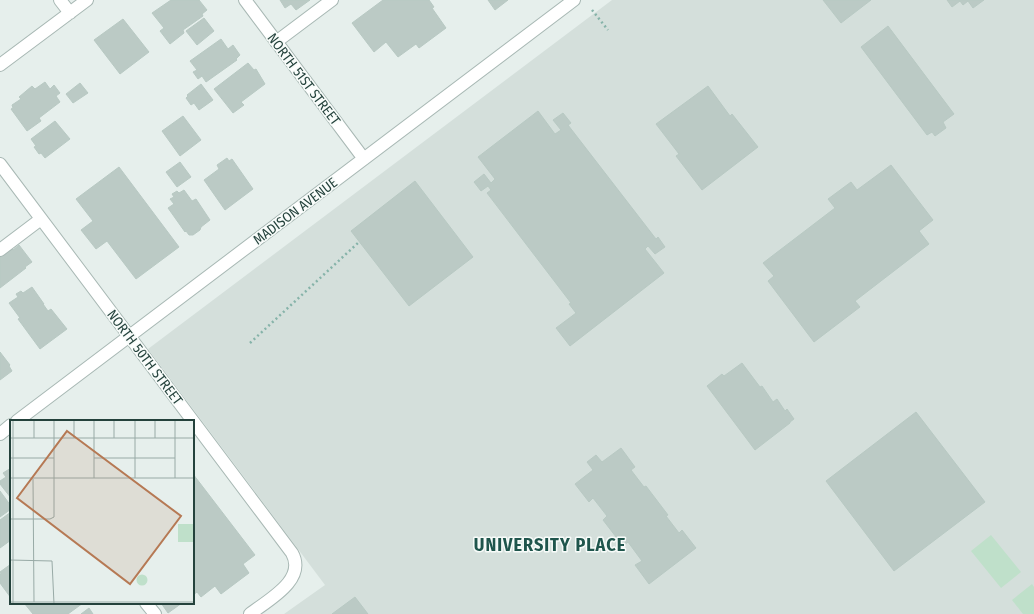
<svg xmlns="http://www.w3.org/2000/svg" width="1034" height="614" font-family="'Fira Sans Condensed',sans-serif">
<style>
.built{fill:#d4dfdb}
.green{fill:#bfe0ca}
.building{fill:#bbcac5;stroke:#b8c9c3}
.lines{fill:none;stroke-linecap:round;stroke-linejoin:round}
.minor-casing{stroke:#a8b8b4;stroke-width:14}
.path{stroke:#86b3a9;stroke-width:2.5;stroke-dasharray:2 3;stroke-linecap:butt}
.minor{stroke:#fff;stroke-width:12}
.labels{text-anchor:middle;stroke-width:3;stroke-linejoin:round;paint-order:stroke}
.street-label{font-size:14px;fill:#24423c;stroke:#f7fbf9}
.district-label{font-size:18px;font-weight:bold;letter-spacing:1px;fill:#1f554c;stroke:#f7fbf9}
.inset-road{fill:none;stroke:#98aaa6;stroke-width:1}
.view{fill:#b67954;fill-opacity:0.15;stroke:#b67954;stroke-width:2}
.inset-edge{fill:none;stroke:#24423c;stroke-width:2}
</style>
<rect width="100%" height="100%" fill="#e6efec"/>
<path class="built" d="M612,0H1034V614H284L325,585L148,349Z"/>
<path class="green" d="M991,535L1021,572L1001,588L971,551Z
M1032,584L1034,587V614H1023L1012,600Z"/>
<path class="building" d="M171,0H199L207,10L202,14L203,16L183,30L184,33L170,44L160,31L164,28L152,13Z
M280,0H310L296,10L291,4L285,8Z
M383,0H429L434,7L432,8L446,28L419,48L416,44L398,57L386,42L374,52L352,23Z
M488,0H508L495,10Z
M823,0H871L841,23Z
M947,0H984L973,8L968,1L963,5L960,1L952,7Z
M204,18L214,31L197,45L186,31Z
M123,19L149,52L120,74L94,40Z
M888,26L954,114L943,122L946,128L935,136L932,132L927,135L861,47Z
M221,39L228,49L233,45L240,55L236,59L237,60L206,82L202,76L198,79L193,72L197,70L190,61Z
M248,63L254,70L256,69L265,84L241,102L244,105L233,113L214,89Z
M45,82L50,89L54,85L60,93L56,96L60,102L39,118L41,121L27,131L11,109L13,108L12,105L21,99L19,97L32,86L35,89Z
M80,83L88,93L73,103L66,94Z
M201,84L213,100L199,110L194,103L191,105L186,98L188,96L187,95Z
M708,86L730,116L732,114L758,147L702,190L676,156L679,154L656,124Z
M538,111L555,134L561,130L553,120L563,113L571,123L568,125L656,239L658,237L665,247L655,254L648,246L645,249L664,273L570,346L556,328L576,313L569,304L571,303L487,193L491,190L488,186L481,191L474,182L484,174L491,183L495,179L478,157Z
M183,116L201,140L180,156L162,131Z
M55,121L70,139L45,158L41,153L39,154L34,147L36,146L31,139Z
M227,158L229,161L232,159L253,189L225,210L204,180L219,169L217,165Z
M180,162L191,177L177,187L166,172Z
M891,165L933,220L919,231L929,244L855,301L860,307L814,342L768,281L774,276L763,263L835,208L828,199L851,182L857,190Z
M119,167L179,247L136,279L107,241L96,249L81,230L93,221L76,199Z
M415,181L473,257L409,306L351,231Z
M184,190L192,201L196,199L210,220L201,227L200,230L193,235H189L186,231L185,232L168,208L174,204L170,199L174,197L172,194L177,191L179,193Z
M19,245L32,262L25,267L26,268L0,288V255L10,247L13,250Z
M32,287L44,304H43L48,311L51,309L67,329L40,349L18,319L20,318L9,303L18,297L16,294L21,291L23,293Z
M0,352L10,365L9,366L12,371L0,380Z
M742,363L760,387L762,386L773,402L777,399L785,411L787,409L794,419L790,422V423L755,450L707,386L722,374L724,376Z
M916,412L985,502L894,571L826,481Z
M621,448L635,467L631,470L644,487L646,486L668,515L666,516L679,533L682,530L696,548L649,584L635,565L642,561L628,542L623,546L603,520L607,516L593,498L589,502L575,484L593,470L587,462L596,455L602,462Z
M11,468V498L0,484V481L6,477L3,473Z
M193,474L255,555L243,564L249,573L221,594L215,586L201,597L197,592L193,595Z
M0,491L11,506V509L0,517Z
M11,512V540L0,548V520Z
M11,564V598L0,583V575L1,574L0,572Z
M355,597L368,614H332Z
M24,603H83L68,614H33Z
M161,603H182L168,613Z
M89,608L93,614H81Z"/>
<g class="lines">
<g class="minor-casing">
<path id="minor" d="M60,0L70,13
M245,0L364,159
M276,42L332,0
M0,65L87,0
M0,164L292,553C307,580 268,600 250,614
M0,250L41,219
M17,421L574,0
M0,434L11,425
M146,603L155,614"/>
</g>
<path class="path" d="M592,10L608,30
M250,343L359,242"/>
<use href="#minor" class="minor"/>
</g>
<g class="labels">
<g class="street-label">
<text transform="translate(304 79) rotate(53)" y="5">NORTH 51ST STREET</text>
<text transform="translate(295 211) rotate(-37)" y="5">MADISON AVENUE</text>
<text transform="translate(145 357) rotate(53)" y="5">NORTH 50TH STREET</text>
</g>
<g class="district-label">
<text x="550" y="551">UNIVERSITY PLACE</text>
</g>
</g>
<g transform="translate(10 420)">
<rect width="184" height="184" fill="#e6efec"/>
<path d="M168,104H184V122H168ZM126.5 160a5.5 5.5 0 1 1 11 0a5.5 5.5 0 1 1-11 0Z" fill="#bfe0ca"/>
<path class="inset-road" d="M104,0V18M125,0V58M0,18H184M24,18V0M64,18V0M145,18V0M0,38H44M84,38H165M0,58H184M84,58V0M165,58V0M23,59L24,182M0,99H40L44,97V0M0,140L42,141L44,184M0,182H184M3,184V0"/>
<path class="view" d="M57,11L171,96L120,164L7,78Z"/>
<rect width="184" height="184" class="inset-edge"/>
</g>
</svg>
